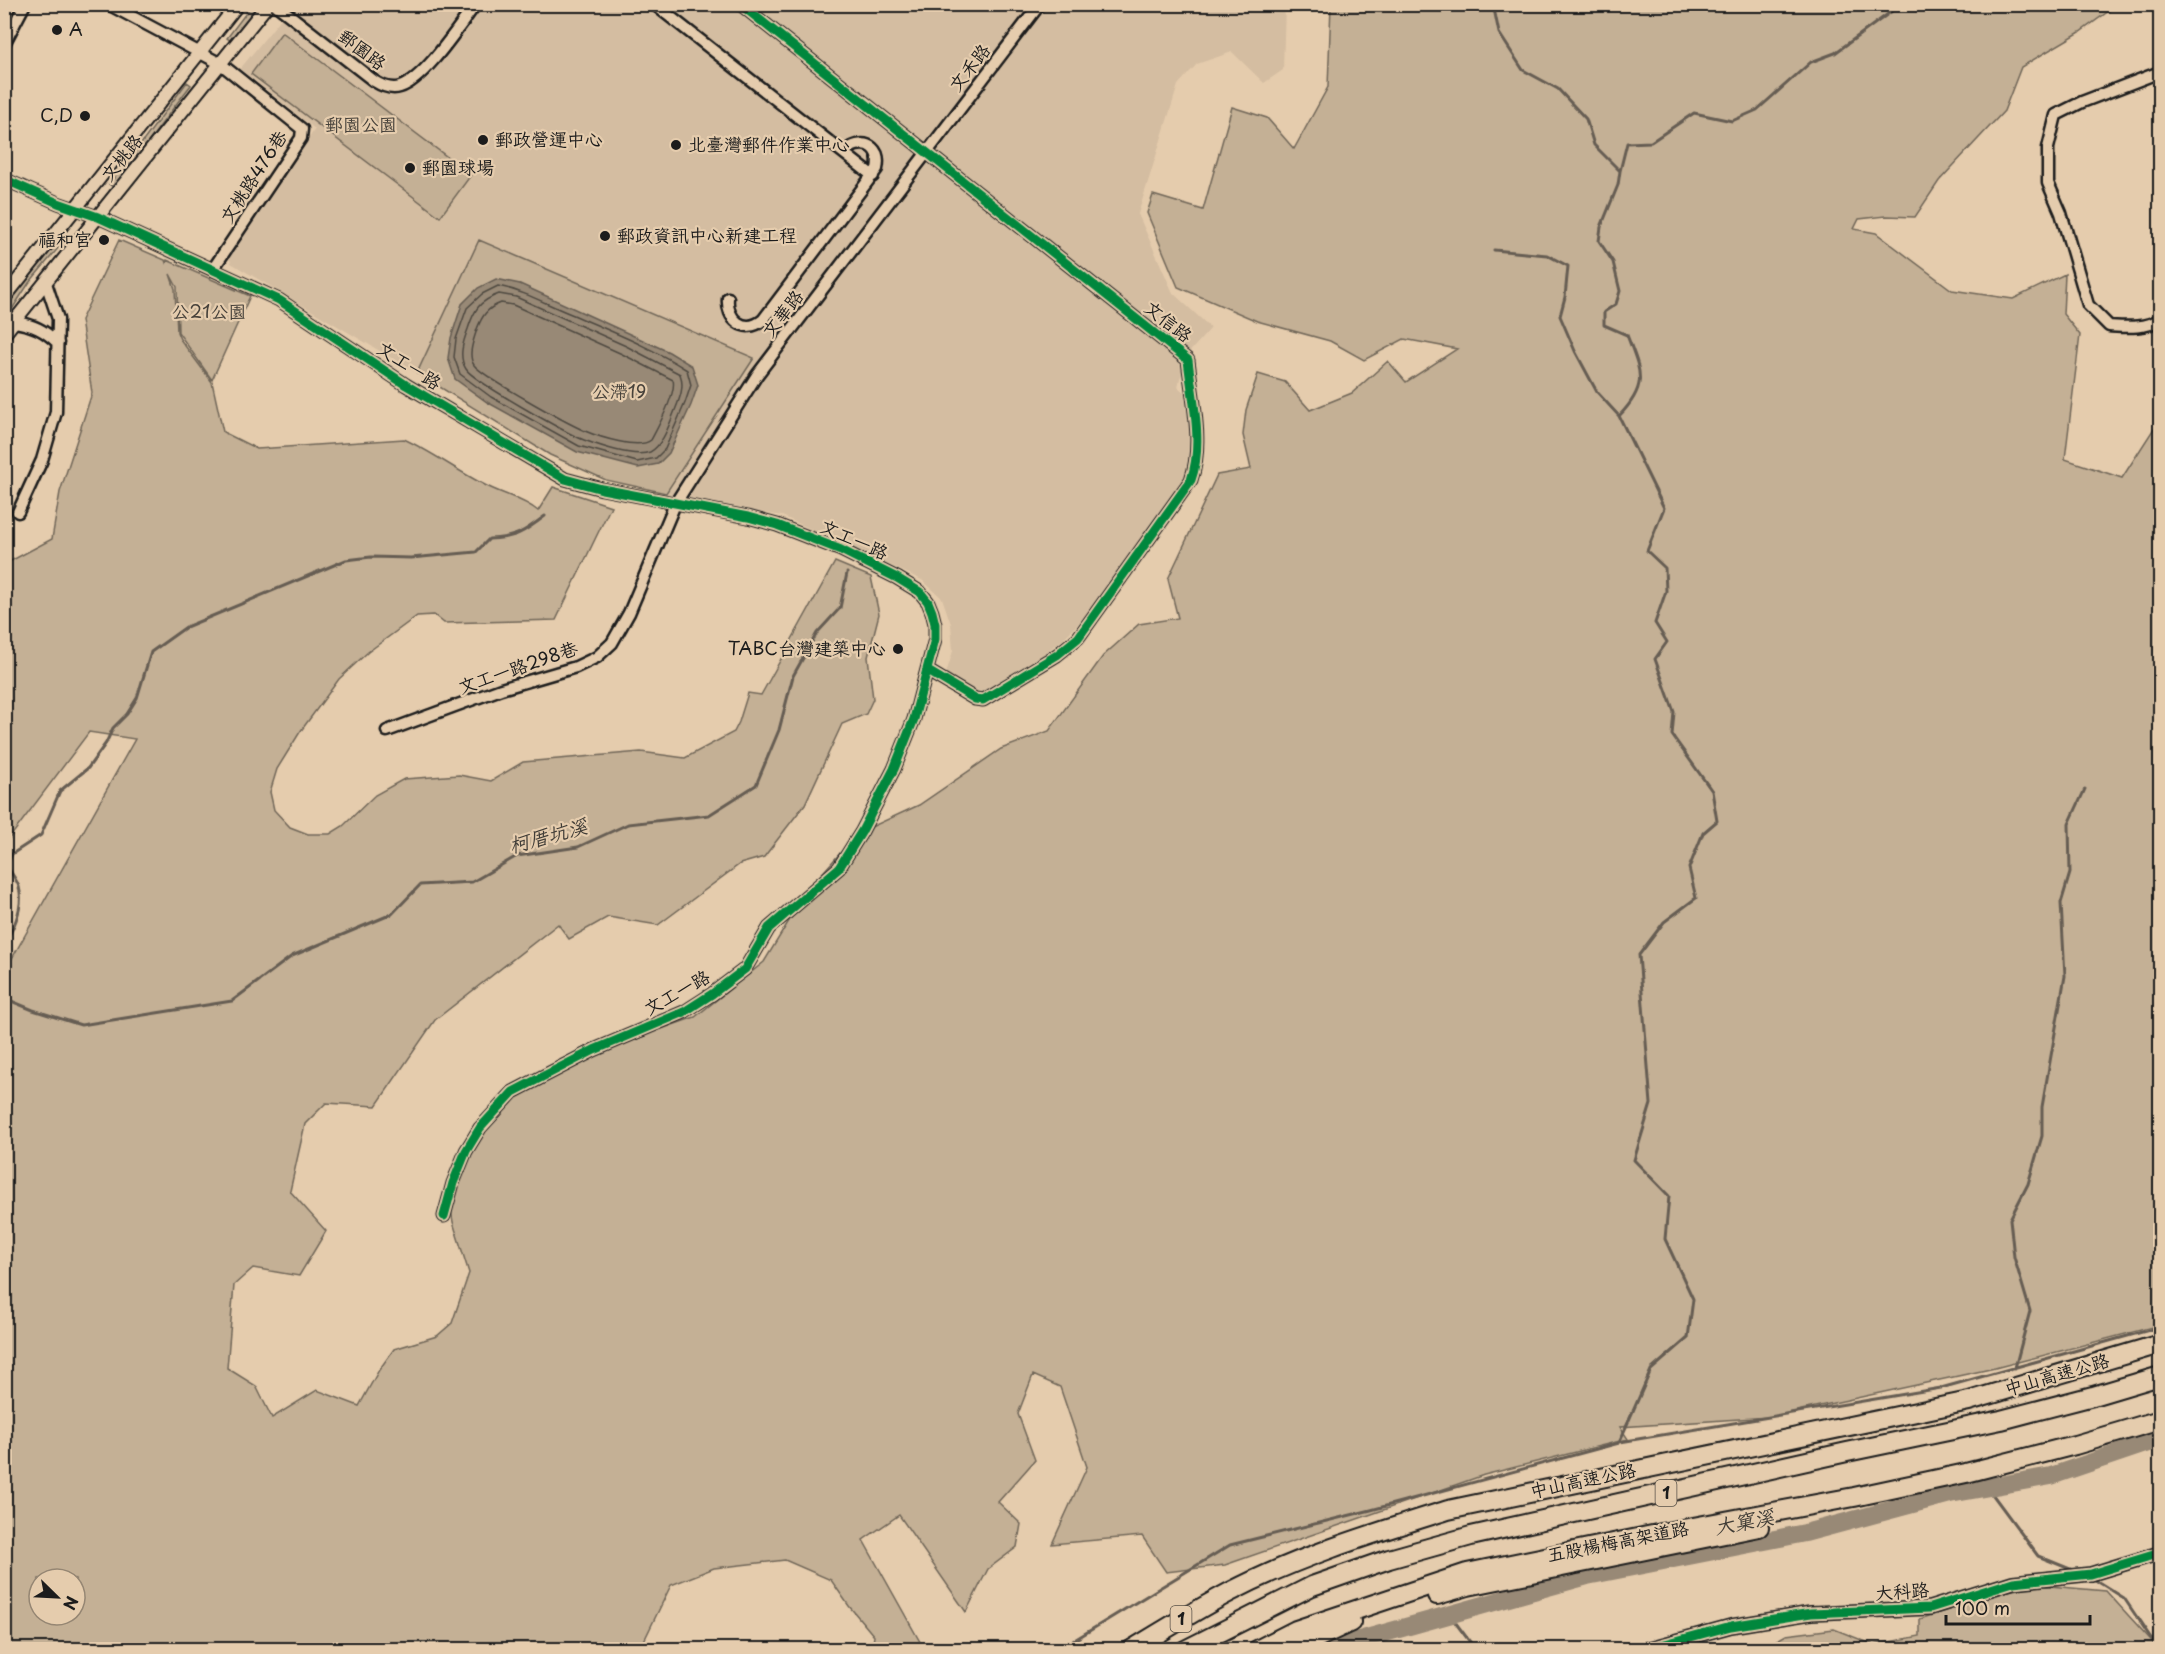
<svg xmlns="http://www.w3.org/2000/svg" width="2165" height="1654" font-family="'Playpen Sans','LXGW WenKai TC',sans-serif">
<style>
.built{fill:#d4bda1}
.green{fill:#c4b095;stroke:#706658;stroke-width:1.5;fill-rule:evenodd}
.water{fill:#988976;stroke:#665d52;stroke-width:1.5}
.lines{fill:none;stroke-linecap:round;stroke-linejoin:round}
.shore{stroke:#4e4840;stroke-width:1.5}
.stream{stroke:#665d52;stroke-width:3}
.river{stroke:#988976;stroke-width:18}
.minor-casing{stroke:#1c1c1c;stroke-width:15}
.tertiary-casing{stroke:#1c1c1c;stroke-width:16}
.motorway-casing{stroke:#1c1c1c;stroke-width:22}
.minor{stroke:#e5ccad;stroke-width:10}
.tertiary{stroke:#e5ccad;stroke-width:12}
.motorway{stroke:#e5ccad;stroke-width:18}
.cycleway-casing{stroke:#e5ccad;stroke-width:13}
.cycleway{stroke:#00873e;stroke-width:9}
.poi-dot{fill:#1c1c1c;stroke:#e5ccad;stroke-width:2}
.labels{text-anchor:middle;stroke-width:4.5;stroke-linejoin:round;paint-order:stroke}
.shield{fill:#e5ccad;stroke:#585148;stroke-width:1.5}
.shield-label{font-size:16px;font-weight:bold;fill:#1c1c1c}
.poi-label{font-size:18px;fill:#1c1c1c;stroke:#e5ccad;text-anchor:start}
.street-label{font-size:18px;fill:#1c1c1c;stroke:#e5ccad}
.park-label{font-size:18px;fill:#46413a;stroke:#e5ccad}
.water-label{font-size:20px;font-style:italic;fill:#413d37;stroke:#e5ccad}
</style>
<rect width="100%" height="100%" fill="#e5ccad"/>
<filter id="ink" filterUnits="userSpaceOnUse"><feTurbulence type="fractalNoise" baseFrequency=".0167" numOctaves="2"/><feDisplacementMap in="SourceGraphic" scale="12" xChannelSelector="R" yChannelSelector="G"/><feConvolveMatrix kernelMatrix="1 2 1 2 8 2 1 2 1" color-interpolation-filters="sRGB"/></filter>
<g filter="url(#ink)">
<path class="built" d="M292,5H1285L1283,70L1264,83L1232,52L1197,64L1178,85L1138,214L1173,293L1211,328L1185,357L1186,367L1180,378L1178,387L1185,393L1193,456L1190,469L1171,502L1099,603L1062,640L984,700L945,677L953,651L951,624L942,598L922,580L782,516L704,503V501L666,493L753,358L479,240L417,373L231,263L229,256L315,129L240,69Z"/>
<path class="green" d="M252,5H261L232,42L227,38Z
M1331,5H2117L2080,32L2021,67L2004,111L1939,181L1915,217L1886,216L1859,219L1854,229L1876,233L1952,290L2013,299L2065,274L2063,314L2080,335L2065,459L2122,478L2160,419V1325L1995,1368L1769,1417L1620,1427L1628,1439L1484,1475L1225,1565L1166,1572L1142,1536L1052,1544L1087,1467L1060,1387L1033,1375L1018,1414L1035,1460L998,1502L1021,1524L1017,1547L988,1569L966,1612L899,1515L863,1540L924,1649H872L874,1636L849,1606L831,1580L785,1560L714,1568L671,1585L640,1649H5V971L135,739L89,732L5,844V564L52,539L60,492L92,393L81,320L119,240L165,260L166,263L167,260L250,296L212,380L178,332L177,287L170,274L175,289L177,332L180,339L212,382L223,432L257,449L404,439C432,452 456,470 483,484C500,494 523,498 538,511L553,487L611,506L556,620L444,623L434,615L417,616L368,652L339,679L300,732L277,769L270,792L274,810L290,827L308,834H330L343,826L375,795L404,779L459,775L491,781L523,762L641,752L685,758L734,732L739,722L748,693L761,695L835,562L871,577L879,614L868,657L873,699L866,714L842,724L805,804L764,857L740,864L658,925L608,917L569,939L558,924L435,1020L376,1106L326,1103L305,1124L290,1191L326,1231L299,1276L253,1268L234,1285L227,1368L256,1386L272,1418L317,1390L359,1406L379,1370L394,1349L437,1336L452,1323L469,1273L453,1222L451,1209L468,1152L507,1098L624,1042L695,1017L764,962L809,888L858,833L919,805L1001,749L1049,731L1103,656L1139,624L1178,618L1168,579L1217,475L1251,469L1243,435L1246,410L1258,374L1285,382L1310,410L1352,393L1388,361L1406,382L1457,349L1404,339L1364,360L1330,341L1257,321L1178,287L1147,213L1153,195L1203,210L1232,107L1267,118L1294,149L1328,87ZM39,1579H75V1615H39Z
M282,32L471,175L440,217L251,74Z
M187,82L191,85C164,119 140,155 114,188L109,184L144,140Z
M61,237L65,240L29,283L5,320V305Z
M479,240L754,358L666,493L606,480L550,455L417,373Z
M2038,1585L2106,1591L2160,1650H1760L1786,1635L1834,1629L1874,1645L1920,1636V1619L2003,1592Z"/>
<path class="water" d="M496,279L520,284L669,352L692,366L698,385L691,405L669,453L658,464L638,468L577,452L487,402L455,379L448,358L451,338L462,304L478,288Z"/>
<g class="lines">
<path class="shore" d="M498,286C524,291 546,304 571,314C610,331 651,347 687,370L691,385L685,403L665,449L656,458L637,462L579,446L491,397L460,374L454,357L456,339L467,308L482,294Z
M499,294L516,297L626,346L680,374C686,389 677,404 672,418C668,428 661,447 650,452C634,458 600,446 584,440C568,434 473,381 466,369C458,357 463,342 468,329C474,310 479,301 499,294Z
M501,303L513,305L622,354L673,380C677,393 658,427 651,440C639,450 599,437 585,431C567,423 483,377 474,365C467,355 474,339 477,329C482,316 487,308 501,303Z"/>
<path class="stream" d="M1620,171L1627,143L1651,142L1694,113L1732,121L1757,110L1811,62L1835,53L1892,11
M1494,250L1547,255L1568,266L1565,297L1560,316L1575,351L1597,392L1619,416
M4,944C14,928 24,906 19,887C17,880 11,873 7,866L12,854L41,835L60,791L88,768L106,743L113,728L127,714L137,698L151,652L186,627L346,560L371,557L411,558L476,552L489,539C516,538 524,532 545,516
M4,998L33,1010L81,1025L232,1001L292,956L392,914L420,885L472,882L517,856L578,847L628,824L709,815L756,785L779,730L793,676L817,633L840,608L847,573
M2015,1368L2030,1311L2014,1257L2010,1219L2028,1184L2042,1136V1107L2065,976L2061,903L2070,873L2069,824L2085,789
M1620,1442L1941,1388L2160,1327
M1987,1487L2038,1556L2075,1571
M2092,1578L2124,1598L2159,1650
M1449,1614L1476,1650
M1058,1650L1230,1545L1371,1510L1619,1443L1651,1370L1688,1338L1693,1299L1665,1239L1669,1196L1634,1160L1651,1104L1639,955L1664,922L1696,898L1689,868L1703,833L1717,821L1712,791L1672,735L1674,712L1655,659L1667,642L1655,623L1666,591L1665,568L1647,551L1664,508L1619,416C1649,385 1641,372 1627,335L1604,325V312L1616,304L1620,291L1613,262L1599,241L1601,227L1618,185L1620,171L1594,145L1586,119L1558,89L1523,70L1499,33L1493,4"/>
<path class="river" d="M1335,1650L1356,1641L1587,1576L1805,1533L1950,1494L2051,1476L2160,1439"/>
<g class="minor-casing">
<path id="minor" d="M108,4L221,64L302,129L301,138L213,269
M275,4L374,81C382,86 391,90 400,87C425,79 459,26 476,4
M654,4L873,176
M740,4L1188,360C1192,397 1204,444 1191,480L1078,638L1057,655L983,700L975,699L928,671
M4,44L25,4
M2160,72L2082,102L2056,115L2048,148V183L2061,213L2088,305L2109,326C2125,327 2147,329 2160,319
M4,179L58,203L98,217L279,300L406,385L565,479L602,489L748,517L777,525L841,550L897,578L920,592L928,602L932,612L935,624V639L914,719L894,769L862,831L839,868L769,928L745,969L712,994L684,1012L594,1050L513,1092L480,1128L466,1151L453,1183L444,1216
M728,298C726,319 744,335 763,320L877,169C881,150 869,139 851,147
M15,322C34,325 44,330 58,343
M18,512L42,460L56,412L58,319L46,283
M387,731L501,689L576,667L597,657L612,643L629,613L675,504L757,375L1040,4"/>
</g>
<g class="tertiary-casing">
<path id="tertiary" d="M4,298L238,4
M4,334L268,4
M1643,1650L1731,1626L1811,1613L1930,1608L2013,1582L2091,1574L2160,1553"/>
</g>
<g class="motorway-casing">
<path id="motorway" d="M1437,1595L1468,1586L1759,1527
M1131,1650C1164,1630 1196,1610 1230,1592C1299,1556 1375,1533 1448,1510L1969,1401L2160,1344
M1185,1650L1312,1586L1389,1559L1471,1536L1847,1452L2001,1420L2093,1396L2160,1376
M1257,1650L1296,1630L1467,1573L1672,1531L1854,1497L1966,1473L2075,1445L2160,1420
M1291,1650L1351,1622"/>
</g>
<use href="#minor" class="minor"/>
<use href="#tertiary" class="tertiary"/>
<use href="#motorway" class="motorway"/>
<g class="cycleway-casing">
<path id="cycleway" d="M740,4L1188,360C1192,397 1204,444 1191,480L1078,638L1057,655L983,700L975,699L928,671
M4,179L58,203L98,217L279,300L406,385L565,479L602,489L748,517L777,525L841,550L897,578L920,592L928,602L932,612L935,624V639L914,719L894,769L862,831L839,868L769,928L745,969L712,994L684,1012L594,1050L513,1092L480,1128L466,1151L453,1183L444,1216
M1643,1650L1731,1626L1811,1613L1930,1608L2013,1582L2091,1574L2160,1553"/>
</g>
<use href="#cycleway" class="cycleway"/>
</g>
</g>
<g class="poi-dot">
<circle cx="57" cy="30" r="6"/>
<circle cx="85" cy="116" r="6"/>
<circle cx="483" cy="140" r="6"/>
<circle cx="676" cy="145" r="6"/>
<circle cx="410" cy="168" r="6"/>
<circle cx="605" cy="236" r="6"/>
<circle cx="104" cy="240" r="6"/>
<circle cx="898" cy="649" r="6"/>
</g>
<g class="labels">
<g class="shield">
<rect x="1655.5" y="1480" width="21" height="26" rx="4.5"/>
<rect x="1170.5" y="1606" width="21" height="26" rx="4.5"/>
</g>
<g class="shield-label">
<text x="1666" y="1499">1</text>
<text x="1181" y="1625">1</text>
</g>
<g class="poi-label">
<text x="69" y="36">A</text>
<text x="73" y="122" text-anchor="end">C,D</text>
<text x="495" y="146">郵政營運中心</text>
<text x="688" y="151">北臺灣郵件作業中心</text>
<text x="422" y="174">郵園球場</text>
<text x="617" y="242">郵政資訊中心新建工程</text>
<text x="92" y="246" text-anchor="end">福和宮</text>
<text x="886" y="655" text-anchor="end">TABC台灣建築中心</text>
</g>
<g class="street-label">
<text transform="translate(362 50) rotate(37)" y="6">郵園路</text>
<text transform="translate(970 68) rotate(-52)" y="6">文禾路</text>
<text transform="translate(122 158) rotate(-51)" y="6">文桃路</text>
<text transform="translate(254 177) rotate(-57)" y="6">文桃路476巷</text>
<text transform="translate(783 314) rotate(-52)" y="6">文華路</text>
<text transform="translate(1168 322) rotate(38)" y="6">文信路</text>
<text transform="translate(409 366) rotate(33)" y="6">文工一路</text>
<text transform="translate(854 540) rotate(24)" y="6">文工一路</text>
<text transform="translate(518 668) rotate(-19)" y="6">文工一路298巷</text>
<text transform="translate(677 993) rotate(-29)" y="6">文工一路</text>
<text transform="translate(2057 1375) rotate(-16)" y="6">中山高速公路</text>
<text transform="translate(1583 1481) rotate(-12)" y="6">中山高速公路</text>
<text transform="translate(1618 1542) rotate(-11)" y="6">五股楊梅高架道路</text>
<text transform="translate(1902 1592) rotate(-4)" y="6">大科路</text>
</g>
<g class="park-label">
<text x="361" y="131">郵園公園</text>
<text x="209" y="318">公21公園</text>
<text x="619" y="398">公滯19</text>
</g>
<g class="water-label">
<text transform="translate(548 836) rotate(-15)" y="7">柯厝坑溪</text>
<text transform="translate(1744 1522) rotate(-11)" y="7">大窠溪</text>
</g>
</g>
<rect width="2165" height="1654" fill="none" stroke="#e5ccad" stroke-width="24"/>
<rect x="12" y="12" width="2141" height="1630" fill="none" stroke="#1c1c1c" stroke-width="2" filter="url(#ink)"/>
<g transform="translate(57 1597) rotate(114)"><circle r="28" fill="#e5ccad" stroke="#958673" stroke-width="1.5"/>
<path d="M0-4.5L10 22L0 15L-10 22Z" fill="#1c1c1c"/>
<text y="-9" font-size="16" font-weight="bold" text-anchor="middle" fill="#1c1c1c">N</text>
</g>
<path d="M1946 1615v9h144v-9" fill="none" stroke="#1c1c1c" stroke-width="3"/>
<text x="1955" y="1615" font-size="18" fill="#1c1c1c" stroke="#e5ccad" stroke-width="4.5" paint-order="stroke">100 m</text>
</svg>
